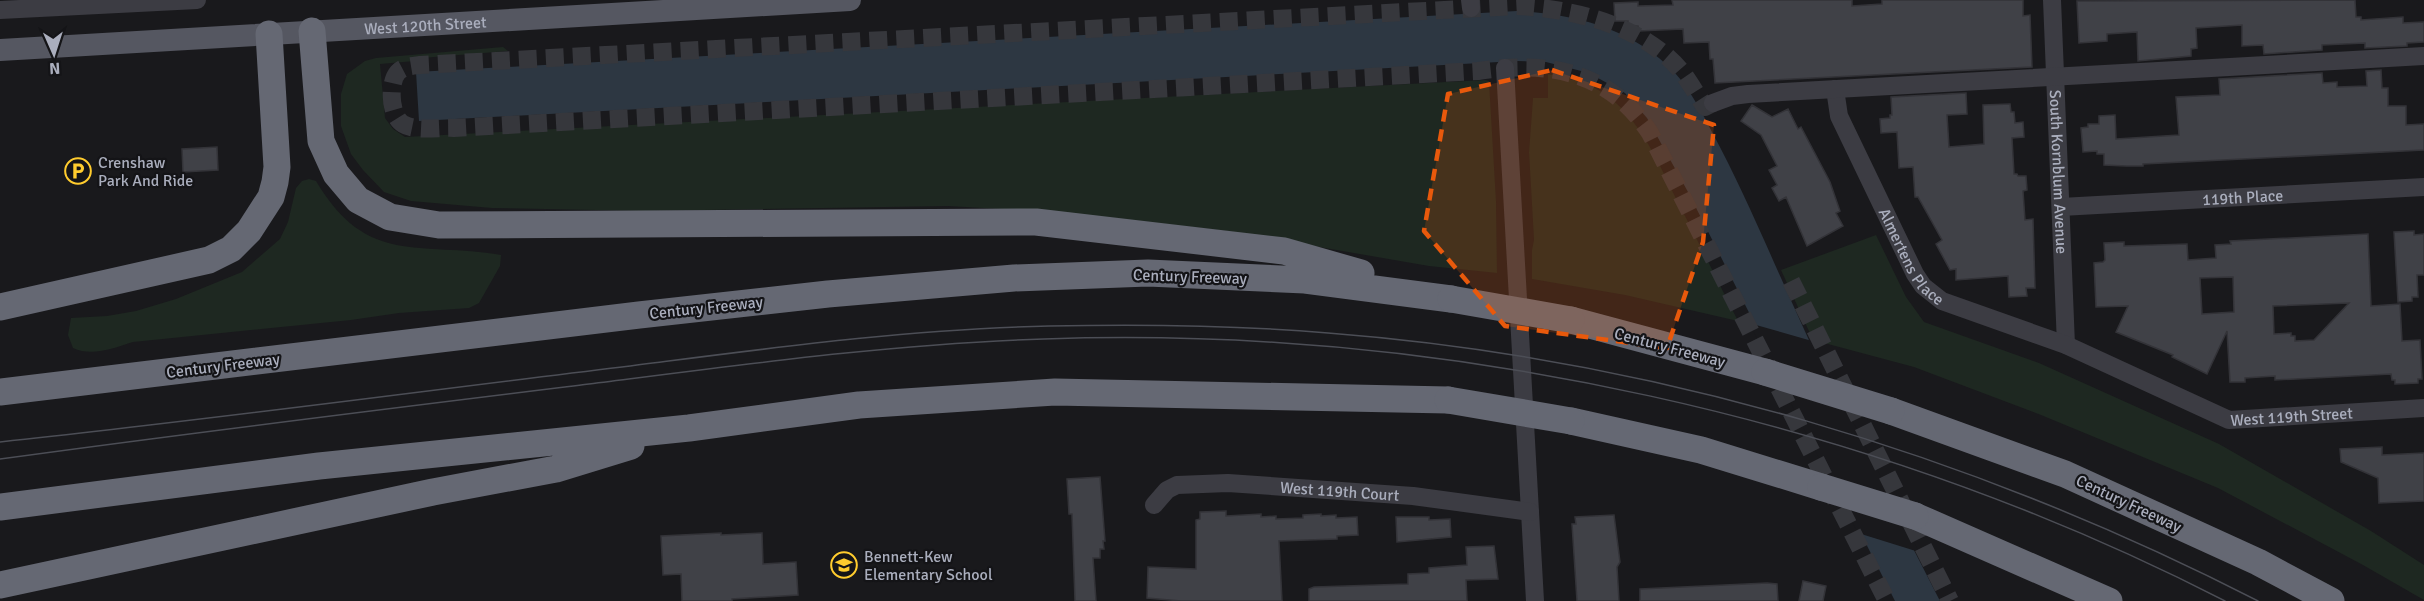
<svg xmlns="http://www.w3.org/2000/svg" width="2424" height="601" font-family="Signika,sans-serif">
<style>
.green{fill:#1e2821}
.water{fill:#2d3742}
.pier{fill:#19191c}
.building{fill:#404147;stroke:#333338;stroke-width:1.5;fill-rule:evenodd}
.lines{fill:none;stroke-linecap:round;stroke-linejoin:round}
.minor-tunnel{stroke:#36373c;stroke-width:18;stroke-dasharray:18 9;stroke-linecap:butt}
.minor{stroke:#3c3c43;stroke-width:18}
.major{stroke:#555761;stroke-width:22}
.highway{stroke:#656873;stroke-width:27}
.tram{stroke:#4c4e56;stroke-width:1.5}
.highway-bridge{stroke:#656873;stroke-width:27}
.marked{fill:#e8590c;fill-opacity:0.2;stroke:#e8590c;stroke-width:4.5;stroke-dasharray:12 8;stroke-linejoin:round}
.labels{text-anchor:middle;stroke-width:4.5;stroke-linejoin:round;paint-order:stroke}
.street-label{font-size:16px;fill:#aaaebd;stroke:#141417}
.poi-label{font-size:16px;fill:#aaaebd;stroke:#141417;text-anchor:start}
</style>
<rect width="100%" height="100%" fill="#19191c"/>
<path class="green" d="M503,47L508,51L422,58L414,59L415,61L380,64L385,118L393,129L405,137L1485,80L1489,81L1496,201L1497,273L1429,266L1227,231L1068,213L948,206L645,211L492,208L411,201L384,192L363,170L351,154L341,126V94L347,74L365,61L376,58Z
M1548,74C1566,78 1585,81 1600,91C1642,117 1660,168 1682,210C1701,247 1719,284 1738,321L1625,295L1532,279V250L1534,240L1529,152L1533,98H1548Z
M309,179L316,181C367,267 419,241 501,255L500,266L479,303L469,308L399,313L351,320L133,342C114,348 92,357 73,348L68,335L71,318L107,316L136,311L176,299L242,272L280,239L288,222L296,188L302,181Z
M1876,235L1906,297L1924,322L2039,363L2219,444L2371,531L2424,565V600L2363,565L2218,488L2041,415L1914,367L1813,340L1781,270Z"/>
<path class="water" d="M1517,11C1572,14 1625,26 1667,65C1687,83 1700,109 1712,132C1748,199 1776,269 1808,338C1848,427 1896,514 1940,601H1895L1688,192L1647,118L1625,93L1589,73L1546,62L1517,61L419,121L416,72Z"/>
<path class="pier" d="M1749,323L1812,341L1919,552L1858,533Z"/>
<path class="building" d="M1672,0H1852V6L1882,4V0H2023V16L2030,15L2032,67L1715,83L1713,59H1710L1709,42L1684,43L1683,29L1639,31L1638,26H1628V21H1615L1614,3L1638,2V6L1673,5Z
M2355,0L2356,17H2361V20L2403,17V23L2424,22V42L2407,43V46L2365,48V43L2322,45V50L2264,54L2263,45L2242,46V25L2196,28L2197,48L2191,49V56L2138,61L2137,32L2107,34V41L2079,43L2077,1Z
M2381,70L2382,88H2388V106H2406V125L2424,124V150L2143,164V166H2126L2104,165V154H2097V151L2083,152L2081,128L2088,127V124H2099V116L2115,115L2116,139L2179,135L2176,97L2220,95L2219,79L2322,73L2323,83L2337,82V87L2367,86L2366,71Z
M1966,93L1967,114L1947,115L1949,147L1984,144L1983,105L2010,104L2011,112H2014L2015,123L2023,122L2024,137L2012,138L2014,174H2017L2018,176H2026L2027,190L2023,191L2025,220L2033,219L2035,288H2026L2027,296L2009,297L2008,276L1956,280V269L1950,270L1936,244L1942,240L1918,197H1915L1913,167L1899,168L1897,132L1881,133L1880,119L1890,118V115H1892L1891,97Z
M1752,105L1772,117L1788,109L1798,129L1801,127L1830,182L1840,211L1836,213L1843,226L1807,246L1786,197L1779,201L1772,188L1777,185L1769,170L1777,166L1761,135L1741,121Z
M217,147L218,170L183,172L182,149Z
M2414,231V235L2424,234V275H2417L2418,297H2412V301L2398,302L2394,232Z
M2368,234L2371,306L2400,304L2402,341L2420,340L2422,379H2418V383L2395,384V380H2392L2391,374L2275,380V376L2245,378V382H2230L2227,331L2207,374L2172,357L2173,355L2116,332L2128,306L2096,307L2094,263L2103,262L2105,260L2104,243L2124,242V246L2187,244L2188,260L2216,258L2215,245L2231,244L2230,241ZM2233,277L2234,312L2202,314L2200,278ZM2349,303L2314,340L2295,341V336H2291V333L2274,334L2273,306Z
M2382,447V455L2424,453V501L2379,503L2378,478L2341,462L2340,449Z
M1100,477L1105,541H1103L1104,549H1100V558H1093L1096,601H1075L1072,514H1069L1067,479Z
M1226,511V516L1261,514V517L1276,516V519L1303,518V515L1321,514V516L1336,515V518L1357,517L1358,535L1337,536V539L1279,541L1282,601H1181L1147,598L1148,567L1196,569V520L1200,519V512Z
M1614,515L1620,562L1617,567L1619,601H1577L1572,524H1576L1575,517Z
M1396,517H1429V520L1450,519L1451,537L1397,542Z
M721,533V535L762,533L763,564L796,562L798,595L732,599V601H682L681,574L663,575L661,536Z
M1494,546L1498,579L1466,580L1467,601H1309V589L1314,587L1408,584V574L1429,573V568L1467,565L1466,547Z
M1803,581L1826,586L1823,601H1799Z
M1767,583L1777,584L1778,601H1640V589Z"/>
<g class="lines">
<path class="minor-tunnel" d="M1713,103L1705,107C1697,95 1690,83 1682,72C1643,25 1574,9 1517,6L420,65C412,66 404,66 398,72C388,83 390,117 403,124C416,132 440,127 454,128L1478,71C1549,61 1608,70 1650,133L1887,601
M1791,281L1950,601"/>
<g class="minor">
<path d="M1470,0L1471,8"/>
<path id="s1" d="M2052,0L2066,345"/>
<path d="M0,10L197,0"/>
<path d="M1505,68L1535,601"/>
<path id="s2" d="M1835,89L1839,116L1915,274L1923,286L1942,301L2066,345L2229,420L2424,408"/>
<path d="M1713,103L1732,96L1748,94L2424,56"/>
<path id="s3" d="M2061,207L2424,187"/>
<path id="s4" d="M1154,505L1167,490L1177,485L1228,483L1413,496L1530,512"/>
</g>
<path class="major" id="s5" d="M0,50L850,0"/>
<path class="highway" d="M312,31L321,141L336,174L358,200L390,217L439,225L1036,222L1284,251L1361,273
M0,307L209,260L231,249L249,231L271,197L275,182L277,167L269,34
M1571,320L1765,372
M0,392L639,315L828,294L1014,278L1148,273L1305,280L1451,299
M1891,411L2065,474L2258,562L2331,601
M1571,421L1701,450L1821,487
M0,507L319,466L689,428L859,405L1055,392L1448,400
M1915,516L2109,601
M0,585L433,492L556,469L631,446"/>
<path class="tram" d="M0,442C208,420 415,392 622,367C764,349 906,329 1049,326C1142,324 1235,325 1328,333C1651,358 1970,453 2258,601
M0,459C196,432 393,408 589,384C740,365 891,344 1044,339C1443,325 1869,418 2225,601"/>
<path class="highway-bridge" d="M1451,299L1571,320
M1765,372L1891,411
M1448,400L1571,421
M1821,487L1915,516"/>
</g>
<path class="marked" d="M1552,70L1714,125L1703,242L1667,348L1505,326L1424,231L1448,94Z"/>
<defs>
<g id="parking-ring" transform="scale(1.35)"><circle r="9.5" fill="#141417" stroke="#ffcc2e" stroke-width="1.5"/><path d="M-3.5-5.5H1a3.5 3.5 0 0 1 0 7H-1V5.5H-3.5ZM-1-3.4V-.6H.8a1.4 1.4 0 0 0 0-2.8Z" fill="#ffcc2e"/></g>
<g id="school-ring" transform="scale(1.35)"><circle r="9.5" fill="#141417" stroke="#ffcc2e" stroke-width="1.5"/><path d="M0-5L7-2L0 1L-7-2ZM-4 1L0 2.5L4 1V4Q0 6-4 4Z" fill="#ffcc2e"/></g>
</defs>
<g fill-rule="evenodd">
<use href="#parking-ring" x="78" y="171"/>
<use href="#school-ring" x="844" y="565"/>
</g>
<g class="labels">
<g class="street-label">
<text dy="6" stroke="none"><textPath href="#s5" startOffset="426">West 120th Street</textPath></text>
<text dy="6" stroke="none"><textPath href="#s1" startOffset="172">South Kornblum Avenue</textPath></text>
<text dy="6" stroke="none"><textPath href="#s3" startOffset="182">119th Place</textPath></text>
<text dy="6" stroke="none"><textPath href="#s2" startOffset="186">Almertens Place</textPath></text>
<text transform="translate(1190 276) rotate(2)" y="6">Century Freeway</text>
<text transform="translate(706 307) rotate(-6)" y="6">Century Freeway</text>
<text transform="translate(1670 347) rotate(15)" y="6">Century Freeway</text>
<text transform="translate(223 365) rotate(-7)" y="6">Century Freeway</text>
<text dy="6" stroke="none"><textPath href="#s2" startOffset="615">West 119th Street</textPath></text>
<text dy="6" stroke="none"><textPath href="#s4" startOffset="194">West 119th Court</textPath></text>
<text transform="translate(2129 503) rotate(25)" y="6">Century Freeway</text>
</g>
<g class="poi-label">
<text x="98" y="168">Crenshaw<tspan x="98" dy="18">Park And Ride</tspan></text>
<text x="864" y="562">Bennett-Kew<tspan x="864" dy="18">Elementary School</tspan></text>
</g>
</g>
<g transform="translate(54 54) rotate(177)" stroke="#141417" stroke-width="4.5" paint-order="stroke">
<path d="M0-4.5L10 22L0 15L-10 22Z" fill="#aaaebd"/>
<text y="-9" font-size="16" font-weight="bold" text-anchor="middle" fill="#aaaebd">N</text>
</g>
</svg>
